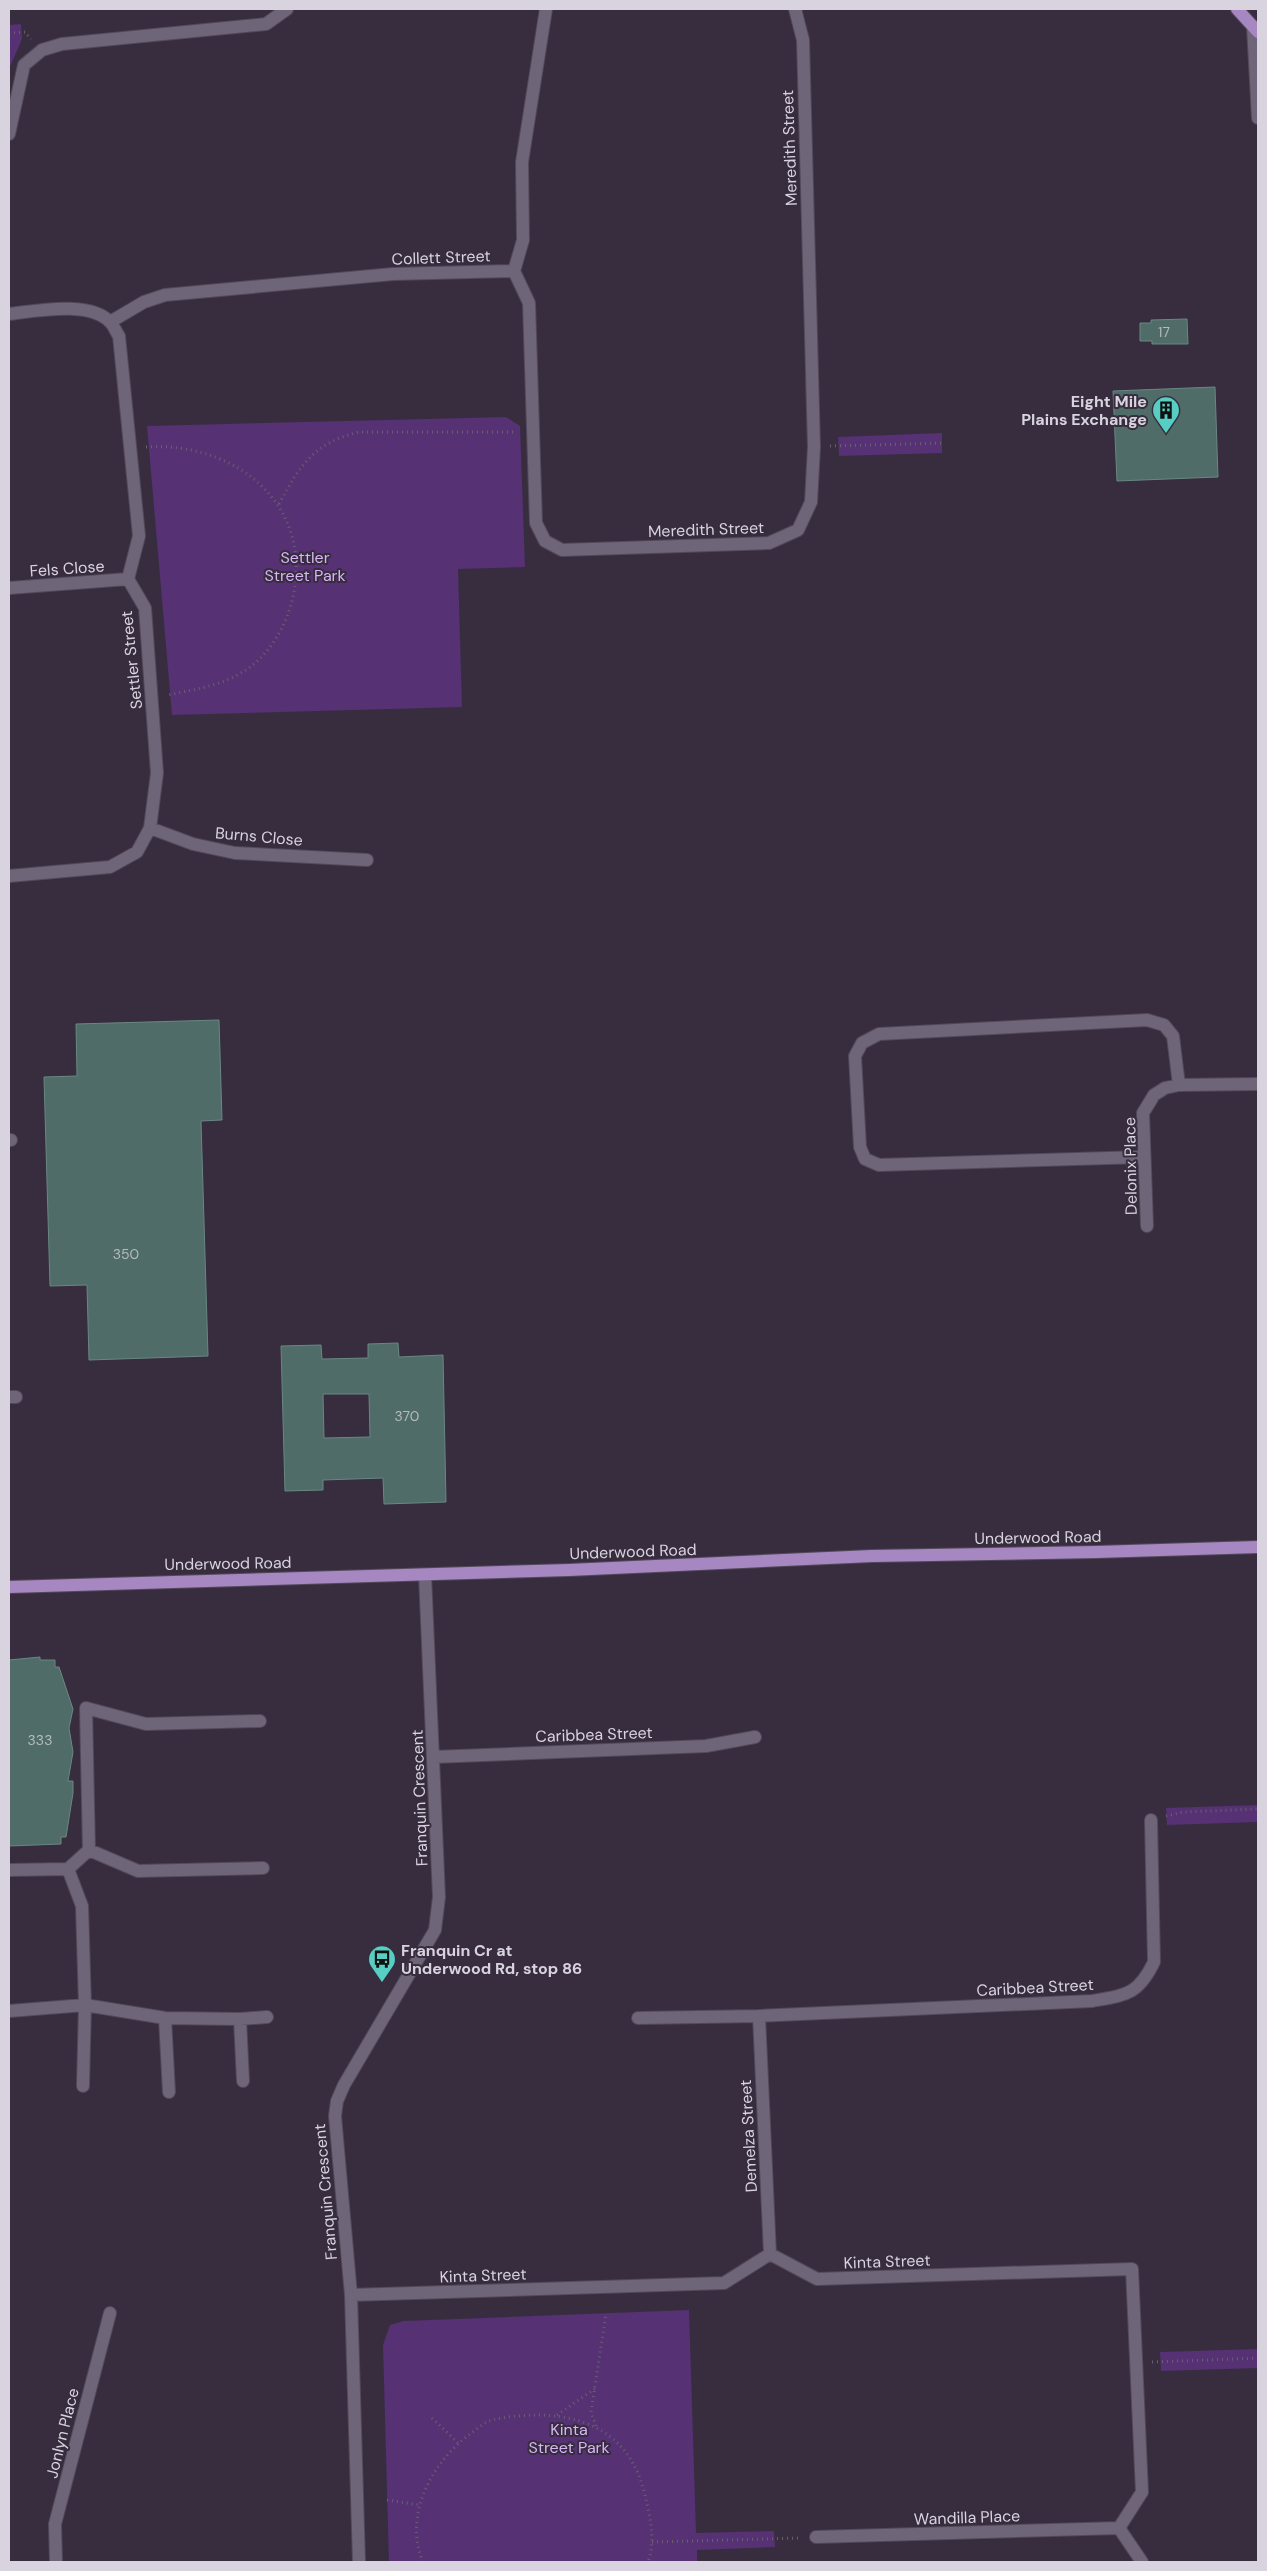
<svg xmlns="http://www.w3.org/2000/svg" width="1267" height="2571" font-family="'DM Sans',sans-serif">
<style>
.green{fill:#563173}
.building{fill:#4f6c68;stroke:#6a8783;fill-rule:evenodd}
.lines{fill:none;stroke-linecap:round;stroke-linejoin:round}
.minor-casing{stroke:#524a5a;stroke-width:14}
.major-casing{stroke:#524a5a;stroke-width:14}
.path{stroke:#686070;stroke-width:3;stroke-dasharray:1 4;stroke-linecap:butt}
.minor{stroke:#6f6579;stroke-width:12}
.major{stroke:#a687c2;stroke-width:12}
.labels{text-anchor:middle;stroke-width:4;stroke-linejoin:round;paint-order:stroke}
.number-label{font-size:14px;fill:#b6b9c0}
.street-label{font-size:16px;fill:#d8d3de;stroke:#372d3f}
.poi-label{font-size:16px;font-weight:bold;fill:#d8d3de;stroke:#372d3f;text-anchor:end}
.park-label{font-size:16px;fill:#d8b6f6;stroke:#372d3f}
</style>
<rect width="100%" height="100%" fill="#372d3f"/>
<path class="green" d="M21,24L22,39L9,69V25Z
M506,417L520,426L525,567L458,569L462,707L172,715L147,426Z
M942,433V453L839,456L838,437Z
M1258,1805V1822L1167,1825L1166,1808Z
M689,2310L696,2533L774,2531L775,2547L697,2550V2562H389L383,2345L390,2325L403,2321Z
M1258,2349V2368L1161,2371L1160,2352Z"/>
<path class="building" d="M1187,319L1188,344H1152V341H1140V323H1151V320Z
M1215,387L1218,477L1117,481L1113,391Z
M219,1020L222,1120L201,1121L208,1356L89,1360L87,1285L50,1286L44,1077L77,1076L76,1024Z
M398,1343L399,1357L443,1355L446,1502L384,1504L383,1478L323,1480V1490L285,1491L281,1346L321,1345L322,1359L368,1358V1344ZM323,1394H369L370,1437L324,1438Z
M40,1657V1660H55V1667H59L73,1709L69,1728L73,1752L68,1781H73V1793L66,1837H61V1844L9,1846V1660Z"/>
<g class="lines">
<g class="minor-casing">
<path id="minor" d="M1253,26L1258,118
M9,134L24,65L42,50L62,44L266,24L287,9
M514,271L529,303L536,523L545,541L562,550L769,543L798,530L811,502L814,447L803,40L795,9
M9,314C36,311 91,300 111,323C114,326 116,332 119,336L139,536L128,579L145,608L157,773L150,828L137,852L110,867L9,876
M110,322L144,302L165,295L393,274L514,271L523,240L522,162L546,9
M9,588L128,579
M150,828L193,844L235,853L367,860
M9,1140H11
M1143,1157L879,1165L865,1159L860,1147L855,1056L862,1043L879,1034L1147,1020L1164,1025L1173,1036L1179,1085
M1147,1226L1143,1113L1154,1095L1165,1088L1179,1085L1258,1084
M9,1397H16
M433,1757L706,1746L755,1737
M89,1850L138,1871L263,1868
M68,1869L82,1906L85,2005L83,2086
M9,1870L68,1869L89,1850L86,1708L146,1724L260,1721
M9,2011L85,2005L165,2018L240,2019L267,2017
M759,2016L770,2254
M165,2018L169,2092
M638,2018L759,2016L1092,2001C1126,1995 1138,1995 1154,1962L1151,1820
M240,2019L243,2081
M351,2295L724,2283L770,2254L817,2279L1132,2269L1142,2492L1119,2528L1142,2562
M816,2537L1119,2528
M56,2562L55,2524L110,2313
M359,2562L351,2295L335,2116L337,2101L344,2085L435,1930L439,1897L425,1575"/>
</g>
<g class="major-casing">
<path id="major" d="M1237,9L1258,32
M9,1587L569,1570L872,1556L1096,1552L1258,1547"/>
</g>
<path class="path" d="M9,33L25,32L31,39
M830,446L944,443
M146,447C236,441 316,506 292,601C286,625 271,652 250,667C226,685 197,689 168,695
M279,504C300,465 314,443 359,432H517
M1166,1816L1184,1812L1258,1809
M1152,2362L1258,2358
M557,2415L596,2388
M432,2418L458,2443
M596,2426L591,2412L606,2314
M387,2500L420,2505
M652,2542L800,2538
M423,2562C403,2515 432,2462 470,2434C476,2430 482,2424 489,2421C506,2416 524,2415 541,2415C596,2417 632,2441 645,2495C650,2517 656,2541 648,2562"/>
<use href="#minor" class="minor"/>
<use href="#major" class="major"/>
</g>
<defs>
<g id="building-pin" transform="scale(1.4375)"><path d="M0 17L-7.5 6A9.5 9.5 0 1 1 7.5 6Z" fill="#56cec3" stroke="#372d3f"/><path d="M-4-6H4V6H1V3H-1V6H-4ZM-2.5-4.3h1.7v1.8h-1.7ZM.8-4.3h1.7v1.8H.8ZM-2.5-1h1.7V.8h-1.7ZM.8-1h1.7V.8H.8Z" fill="#111"/></g>
<g id="bus-pin" transform="scale(1.4375)"><path d="M0 17L-7.5 6A9.5 9.5 0 1 1 7.5 6Z" fill="#56cec3" stroke="#372d3f"/><path d="M-5-6H5V4H4V6H2V4H-2V6H-4V4H-5ZM-3.5-4V0h7V-4ZM-3.5 1.2v1.5H-2V1.2ZM2 1.2v1.5H3.5V1.2Z" fill="#111"/></g>
</defs>
<g fill-rule="evenodd">
<use href="#building-pin" x="1166" y="410"/>
<use href="#bus-pin" x="382" y="1959"/>
</g>
<g class="labels">
<g class="number-label">
<text x="1164" y="337">17</text>
<text x="126" y="1259">350</text>
<text x="407" y="1421">370</text>
<text x="40" y="1745">333</text>
</g>
<g class="street-label">
<text transform="translate(789 148) rotate(-92)" y="6">Meredith Street</text>
<text transform="translate(441 257) rotate(-2)" y="6">Collett Street</text>
<text transform="translate(706 529) rotate(-2)" y="6">Meredith Street</text>
<text transform="translate(67 568) rotate(-4)" y="6">Fels Close</text>
<text transform="translate(131 660) rotate(-96)" y="6">Settler Street</text>
<text transform="translate(259 836) rotate(5)" y="6">Burns Close</text>
<text transform="translate(1130 1166) rotate(-91)" y="6">Delonix Place</text>
<text transform="translate(1038 1537) rotate(-1)" y="6">Underwood Road</text>
<text transform="translate(633 1551) rotate(-2)" y="6">Underwood Road</text>
<text transform="translate(228 1563) rotate(-1)" y="6">Underwood Road</text>
<text transform="translate(594 1734) rotate(-2)" y="6">Caribbea Street</text>
<text transform="translate(419 1798) rotate(-92)" y="6">Franquin Crescent</text>
<text transform="translate(1035 1987) rotate(-3)" y="6">Caribbea Street</text>
<text transform="translate(748 2136) rotate(-93)" y="6">Demelza Street</text>
<text transform="translate(325 2192) rotate(-95)" y="6">Franquin Crescent</text>
<text transform="translate(887 2261) rotate(-2)" y="6">Kinta Street</text>
<text transform="translate(483 2275) rotate(-2)" y="6">Kinta Street</text>
<text transform="translate(62 2433) rotate(-76)" y="6">Jonlyn Place</text>
<text transform="translate(967 2517) rotate(-2)" y="6">Wandilla Place</text>
</g>
<g class="poi-label">
<text x="1147" y="407">Eight Mile<tspan x="1147" dy="18">Plains Exchange</tspan></text>
<text x="401" y="1956" text-anchor="start">Franquin Cr at<tspan x="401" dy="18">Underwood Rd, stop 86</tspan></text>
</g>
<g class="park-label">
<text x="305" y="563">Settler<tspan x="305" dy="18">Street Park</tspan></text>
<text x="569" y="2435">Kinta<tspan x="569" dy="18">Street Park</tspan></text>
</g>
</g>
<rect width="1267" height="2571" fill="none" stroke="#d8d3de" stroke-width="20"/>
</svg>
